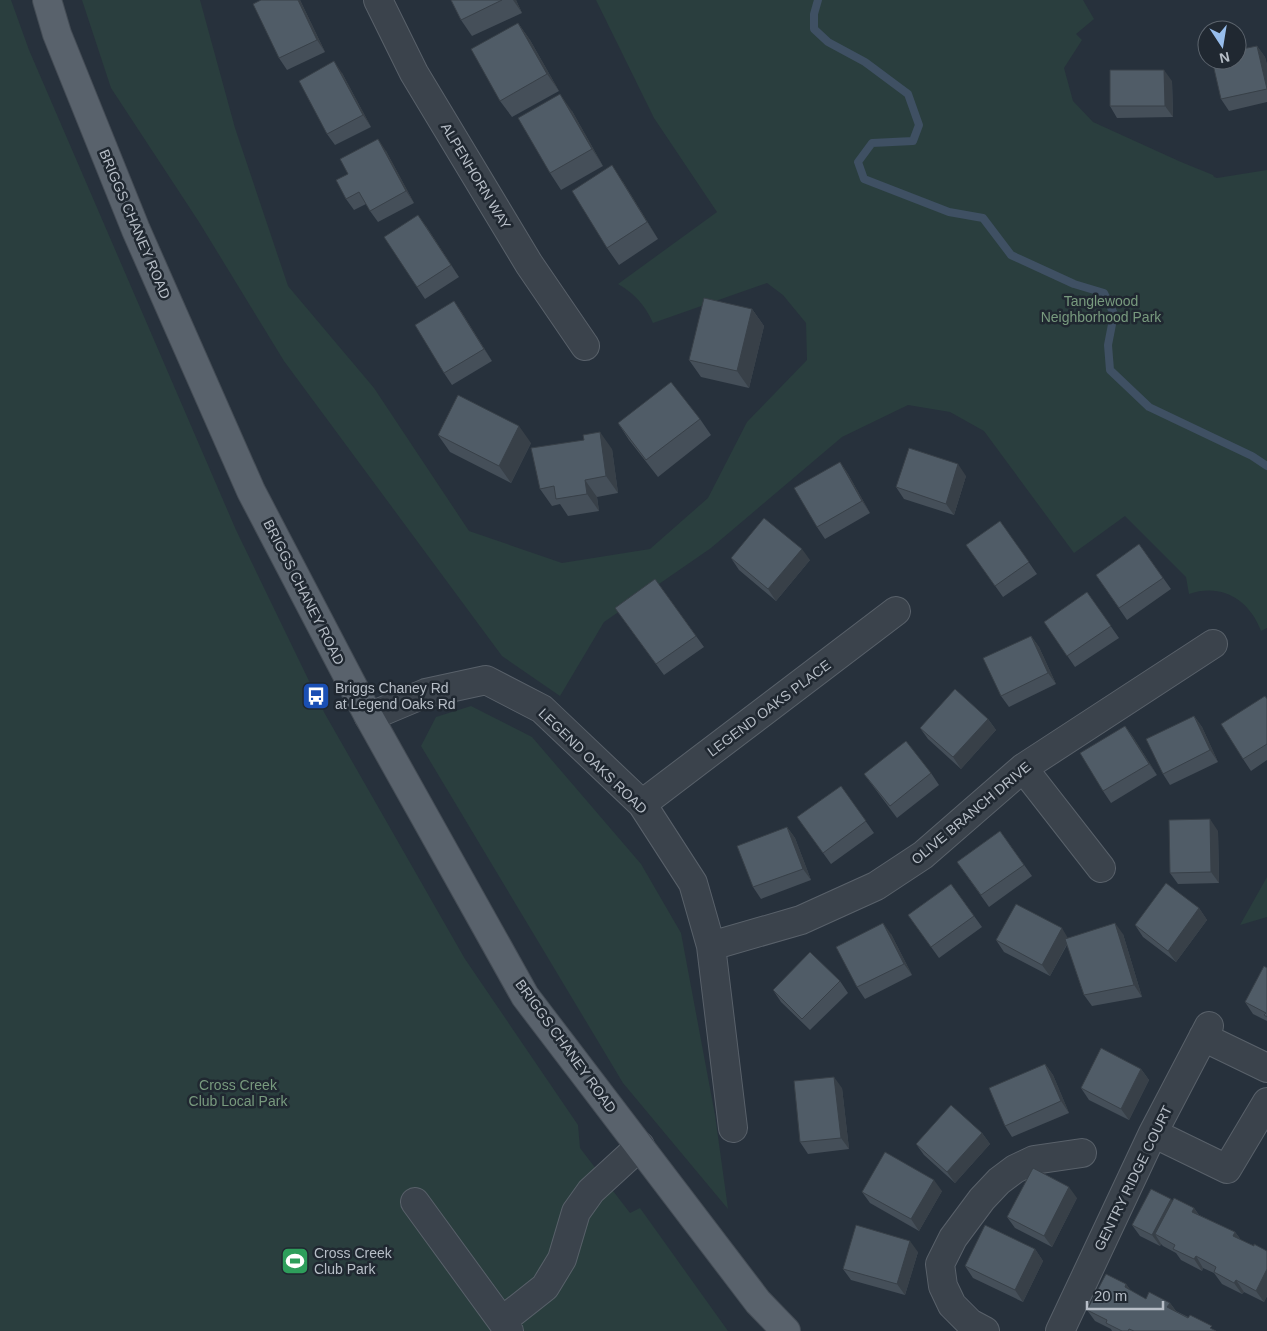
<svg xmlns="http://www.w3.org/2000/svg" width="1267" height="1331" font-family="Helvetica,sans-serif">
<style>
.green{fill:#2a3e3e}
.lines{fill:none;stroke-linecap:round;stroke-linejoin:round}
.stream{stroke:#3f5063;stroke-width:8}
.minor-casing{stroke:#59616a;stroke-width:30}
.major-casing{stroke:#444c55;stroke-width:30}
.minor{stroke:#3b434c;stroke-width:28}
.major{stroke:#59626c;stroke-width:28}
.wall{fill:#454f59}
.shaded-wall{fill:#384048}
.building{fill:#505c67;stroke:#384048}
.labels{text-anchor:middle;stroke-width:5;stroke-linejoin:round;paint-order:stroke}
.street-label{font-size:14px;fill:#b7bec7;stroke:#202831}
.park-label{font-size:14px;fill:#789a7e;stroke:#202831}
.poi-label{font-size:14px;fill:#b7bec7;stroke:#202831;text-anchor:start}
</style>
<rect width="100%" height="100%" fill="#27313c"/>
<path class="green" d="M0,0H11L29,50L236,530L325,714L465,959L578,1125L580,1148L630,1213L640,1208L728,1331H0Z
M82,0H200L235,128L288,286L374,388L469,531L562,563L650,549L708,498L747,422L807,360L806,323L783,295L767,283L653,323C645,305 635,294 618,284L717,212L654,118L596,0H1083L1094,19L1076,34L1082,40L1064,68L1073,101L1093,122L1181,162L1213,175L1214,177L1217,178L1267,170V628L1261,631C1249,599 1221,583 1189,594L1186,577L1125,516L1074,553L984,431L950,412L908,405L842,437L711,548L604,622L560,696L502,656L284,361L199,222L111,88Z
M471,706L532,737L641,864L681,933L715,1115L728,1209L623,1083L421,746L436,717Z
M1267,877V917L1240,925Z"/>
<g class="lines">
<path class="stream" d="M818,0L814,14V29L828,42L865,62L908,94L919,125L913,141L872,143L858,162L864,179L949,212L983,218L1011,255L1074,284L1104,293L1114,314L1108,345L1110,370L1149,407L1252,456L1267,466"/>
<g class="minor-casing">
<path id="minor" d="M378,0L414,73L529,264L585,346
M369,717L426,693L486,680L542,709L642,804L693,883L711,946L733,1128
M1023,768L1101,868
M642,804L896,611
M711,946L801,920L876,886L923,855L1023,768L1213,644
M1203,1037L1267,1068
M1153,1133L1227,1169L1267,1102
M415,1202L509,1331
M502,1321L545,1287L562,1259L576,1212L591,1191L640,1146
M985,1331L970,1323L952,1305L943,1286L940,1264L953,1238L982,1199L999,1181L1015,1169L1034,1160L1082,1153
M1060,1331L1153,1133L1209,1026"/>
</g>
<g class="major-casing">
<path id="major" d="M47,0L57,34L136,230L251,491L369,717L525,996L758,1302L786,1331"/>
</g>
<use href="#minor" class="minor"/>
<use href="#major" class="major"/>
</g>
<path class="wall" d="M261,0H300L325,52L287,70L279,58Z
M451,0H516L522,13L472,36L461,20Z
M518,23L530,40L559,91L512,117L500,101Z
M1257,46L1265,57L1267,65V102L1229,111L1221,99Z
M342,73L371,127L335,145L327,134Z
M1172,81L1173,117L1117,118L1110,106Z
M572,111L603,166L561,190L550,173Z
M386,151L414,203L378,222L370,211L366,204L354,210L346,199L348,174Z
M623,182L658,239L619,265L607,248Z
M426,226L459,277L425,299L417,287Z
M454,301L462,313L492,361L452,385L444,373Z
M752,309L764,326L749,388L701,377L689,360Z
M700,419L711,435L658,477L629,440L618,423Z
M438,435L531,443L511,483L450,452Z
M612,449L618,493L597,497L599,511L568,516L560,504L552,506L540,489Z
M840,462L848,474L870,513L825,539L817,527Z
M966,476L954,515L904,499L896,487Z
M1000,521L1037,574L1003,597L966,545Z
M1139,544L1171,589L1127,620L1096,575Z
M731,558L810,560L776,601L739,570Z
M655,579L704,647L664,675L623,619Z
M1087,592L1119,638L1075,667L1044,622Z
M1031,636L1039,647L1056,684L1009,707L1001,696Z
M1267,698V760L1251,771L1243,759Z
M1194,716L1202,727L1218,762L1170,785L1163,774Z
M988,719L996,730L961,769L928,739L920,728Z
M1125,726L1133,737L1157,775L1111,803L1103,791Z
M931,773L939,785L897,818L864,774Z
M841,786L874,833L831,864L797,817Z
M787,827L795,838L811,880L761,899L753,887Z
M1000,831L1032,876L989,907L957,862Z
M1218,831L1219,883L1178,884L1170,873Z
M951,884L982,927L939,958L908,915Z
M1199,908L1207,920L1176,962L1143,937L1135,925Z
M891,934L912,975L865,999L857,987Z
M1123,934L1142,997L1092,1006L1084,995L1067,945L1050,976L1004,952L996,940L1068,938Z
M1267,968V1021L1253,1014L1245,1002Z
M840,981L848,993L810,1030L781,1002L773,990Z
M1045,1064L1053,1075L1069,1113L1012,1137L1005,1126Z
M1141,1069L1149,1080L1129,1120L1089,1100L1081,1088Z
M842,1088L849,1149L808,1154L800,1142Z
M982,1133L990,1144L955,1183L924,1155L916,1144Z
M942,1191L919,1231L870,1203L862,1192Z
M1077,1198L1052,1247L1015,1228L1007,1217Z
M1172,1201L1194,1208L1199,1215L1235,1232L1241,1240L1254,1246L1267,1251V1296L1264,1302L1244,1292L1242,1294L1222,1284L1214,1273L1203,1268L1202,1271L1181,1260L1176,1253L1163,1246L1161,1244L1160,1246L1140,1236L1132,1225Z
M1035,1249L1043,1261L1023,1302L973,1278L965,1266Z
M918,1252L905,1295L851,1280L843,1269Z
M1126,1284L1131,1291L1146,1299L1170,1303L1176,1311L1216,1331H1112L1111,1329L1095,1321L1087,1310Z"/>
<path class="shaded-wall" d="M298,0H300L325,52L317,40Z
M513,0H516L522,13Z
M518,23L530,40L559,91L547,74Z
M1257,46L1265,57L1267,65V88Z
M334,61L342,73L371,127L363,115Z
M1164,70L1172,81L1173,117L1165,106Z
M560,94L572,111L603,166L592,149Z
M378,139L386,151L414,203L406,191Z
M612,165L623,182L658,239L647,222Z
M418,215L426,226L459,277L451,265Z
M454,301L462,313L492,361L484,349Z
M752,309L764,326L749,388L737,371Z
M519,426L531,443L511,483L499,466Z
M600,432L612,449L618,493L606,476Z
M840,462L848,474L870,513L862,501Z
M958,464L966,476L954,515L946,504Z
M585,480L597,497L599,511L587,494Z
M802,549L810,560L776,601L768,589Z
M1031,636L1039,647L1056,684L1048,673Z
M1194,716L1202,727L1218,762L1210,750Z
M988,719L996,730L961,769L953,757Z
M1125,726L1133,737L1157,775L1149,764Z
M1210,819L1218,831L1219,883L1211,872Z
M787,827L795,838L811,880L803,869Z
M1199,908L1207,920L1176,962L1168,951Z
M883,923L891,934L912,975L904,964Z
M1115,923L1123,934L1142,997L1134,985Z
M1062,928L1069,940L1050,976L1042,965Z
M1045,1064L1053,1075L1069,1113L1061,1101Z
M1141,1069L1149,1080L1129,1120L1121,1109Z
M834,1077L842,1088L849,1149L841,1138Z
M982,1133L990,1144L955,1183L947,1172Z
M934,1180L942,1191L919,1231L911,1219Z
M1069,1187L1077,1198L1052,1247L1044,1236Z
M1171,1199L1179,1210L1155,1234L1161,1244L1160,1246L1152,1235Z
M1194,1208L1202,1220L1192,1212Z
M1235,1232L1243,1243L1233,1236Z
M910,1241L918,1252L905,1295L897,1284Z
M1035,1249L1043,1261L1023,1302L1015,1290Z
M1196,1256L1203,1268L1202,1271L1194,1259Z
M1267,1269V1296L1264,1302L1256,1291Z
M1236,1280L1244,1292L1242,1294L1234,1283Z
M1126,1284L1134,1295L1125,1287Z
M1170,1303L1178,1314L1167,1307Z"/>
<path class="building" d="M261,0H298L317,40L279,58L253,4Z
M451,0H502L461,20Z
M518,23L547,74L500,101L471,49Z
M1257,46L1267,89L1221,99L1212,60H1237V50Z
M334,61L363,115L327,134L299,81Z
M1110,70H1164L1165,106H1110Z
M560,94L592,149L550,173L518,118Z
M378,139L406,191L370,211L359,192L346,199L336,180L348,174L340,159Z
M612,165L647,222L607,248L572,191Z
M418,215L451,265L417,287L384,237Z
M704,298L752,309L737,371L689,360Z
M454,301L484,349L444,373L415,325Z
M671,382L700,419L646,460L618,423Z
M458,395L519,426L499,466L438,435Z
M600,432L606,476L585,480L587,494L556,499L554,486L540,489L531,448L584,440L583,435Z
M909,448L958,464L946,504L896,487Z
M840,462L862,501L817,527L794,488Z
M764,518L802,549L768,589L731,558Z
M1000,521L1029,562L995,586L966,545Z
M1139,544L1163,578L1119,608L1096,575Z
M655,579L696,636L656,664L615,608Z
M1087,592L1111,626L1067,656L1044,622Z
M1031,636L1048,673L1001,696L983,658Z
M955,689L988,719L953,757L920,728Z
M1265,696L1267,699V744L1243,759L1221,724Z
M1194,716L1210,750L1163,774L1146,739Z
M1125,726L1149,764L1103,791L1080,753Z
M906,741L931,773L890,806L864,774Z
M841,786L866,821L823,853L797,817Z
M1210,819L1211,872L1170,873L1169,820Z
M787,827L803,869L753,887L737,846Z
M1000,831L1024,865L981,895L957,862Z
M1166,883L1199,908L1168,951L1135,925Z
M951,884L974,916L931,947L908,915Z
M1016,904L1062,928L1042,965L996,940Z
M883,923L904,964L857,987L836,947Z
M1115,923L1134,985L1084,995L1065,939Z
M810,952L840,981L802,1019L773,990Z
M1264,966L1267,968V1017L1264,1015L1266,1013L1245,1002Z
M1101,1048L1141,1069L1121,1109L1081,1088Z
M1045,1064L1061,1101L1005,1126L989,1088Z
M834,1077L841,1138L800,1142L794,1081Z
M951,1105L982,1133L947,1172L916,1144Z
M885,1152L934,1180L911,1219L862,1192Z
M1033,1168L1069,1187L1044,1236L1007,1217Z
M1151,1189L1171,1199L1152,1235L1132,1225Z
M1174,1198L1194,1208L1192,1212L1235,1232L1233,1236L1254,1246V1244L1267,1251V1269L1256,1291L1236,1280L1234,1283L1214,1272L1216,1267L1196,1256L1194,1259L1173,1249L1175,1245L1155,1234Z
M856,1225L910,1241L897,1284L843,1269Z
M985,1225L1035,1249L1015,1290L965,1266Z
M1106,1274L1126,1284L1125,1287L1146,1299L1149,1292L1170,1303L1167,1307L1188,1318L1190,1315L1212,1326L1210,1328L1216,1331H1134L1129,1329L1128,1331H1122L1106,1323L1107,1320L1087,1310Z"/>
<defs>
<g id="bus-square" transform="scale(1.4375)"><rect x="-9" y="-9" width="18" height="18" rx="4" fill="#1a4fb4" stroke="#202831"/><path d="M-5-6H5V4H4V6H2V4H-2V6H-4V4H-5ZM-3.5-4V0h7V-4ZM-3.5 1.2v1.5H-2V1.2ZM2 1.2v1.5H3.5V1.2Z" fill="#fff"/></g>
<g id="stadium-square" transform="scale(1.4375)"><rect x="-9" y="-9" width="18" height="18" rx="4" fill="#2e9e5b" stroke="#202831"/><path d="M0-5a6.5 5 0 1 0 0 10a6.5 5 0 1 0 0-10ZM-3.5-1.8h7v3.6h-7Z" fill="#fff"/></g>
</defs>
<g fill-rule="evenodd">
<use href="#bus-square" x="316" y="696"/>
<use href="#stadium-square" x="295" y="1261"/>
</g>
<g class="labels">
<g class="street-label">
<text transform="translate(476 176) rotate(59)" y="5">ALPENHORN WAY</text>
<text transform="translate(135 224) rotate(67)" y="5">BRIGGS CHANEY ROAD</text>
<text transform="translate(304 592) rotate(63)" y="5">BRIGGS CHANEY ROAD</text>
<text transform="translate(769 708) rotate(-37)" y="5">LEGEND OAKS PLACE</text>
<text transform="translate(593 761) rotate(44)" y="5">LEGEND OAKS ROAD</text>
<text transform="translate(971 813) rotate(-40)" y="5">OLIVE BRANCH DRIVE</text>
<text transform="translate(566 1046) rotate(54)" y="5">BRIGGS CHANEY ROAD</text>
<text transform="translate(1133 1178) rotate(-64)" y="5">GENTRY RIDGE COURT</text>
</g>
<g class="park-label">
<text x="1101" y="306">Tanglewood<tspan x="1101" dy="16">Neighborhood Park</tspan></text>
<text x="238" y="1090">Cross Creek<tspan x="238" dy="16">Club Local Park</tspan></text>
</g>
<g class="poi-label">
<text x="335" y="693">Briggs Chaney Rd<tspan x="335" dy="16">at Legend Oaks Rd</tspan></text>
<text x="314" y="1258">Cross Creek<tspan x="314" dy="16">Club Park</tspan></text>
</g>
</g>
<g transform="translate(1222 45) rotate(168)"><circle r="24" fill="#202831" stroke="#5c646d"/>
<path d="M0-4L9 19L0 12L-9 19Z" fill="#97bdec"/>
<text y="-8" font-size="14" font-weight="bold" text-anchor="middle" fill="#b7bec7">N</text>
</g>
<path d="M1087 1301v8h76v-8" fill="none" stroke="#b7bec7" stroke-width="2.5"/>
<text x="1094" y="1301" font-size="15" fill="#b7bec7" stroke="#202831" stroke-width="4" paint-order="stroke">20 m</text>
</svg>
